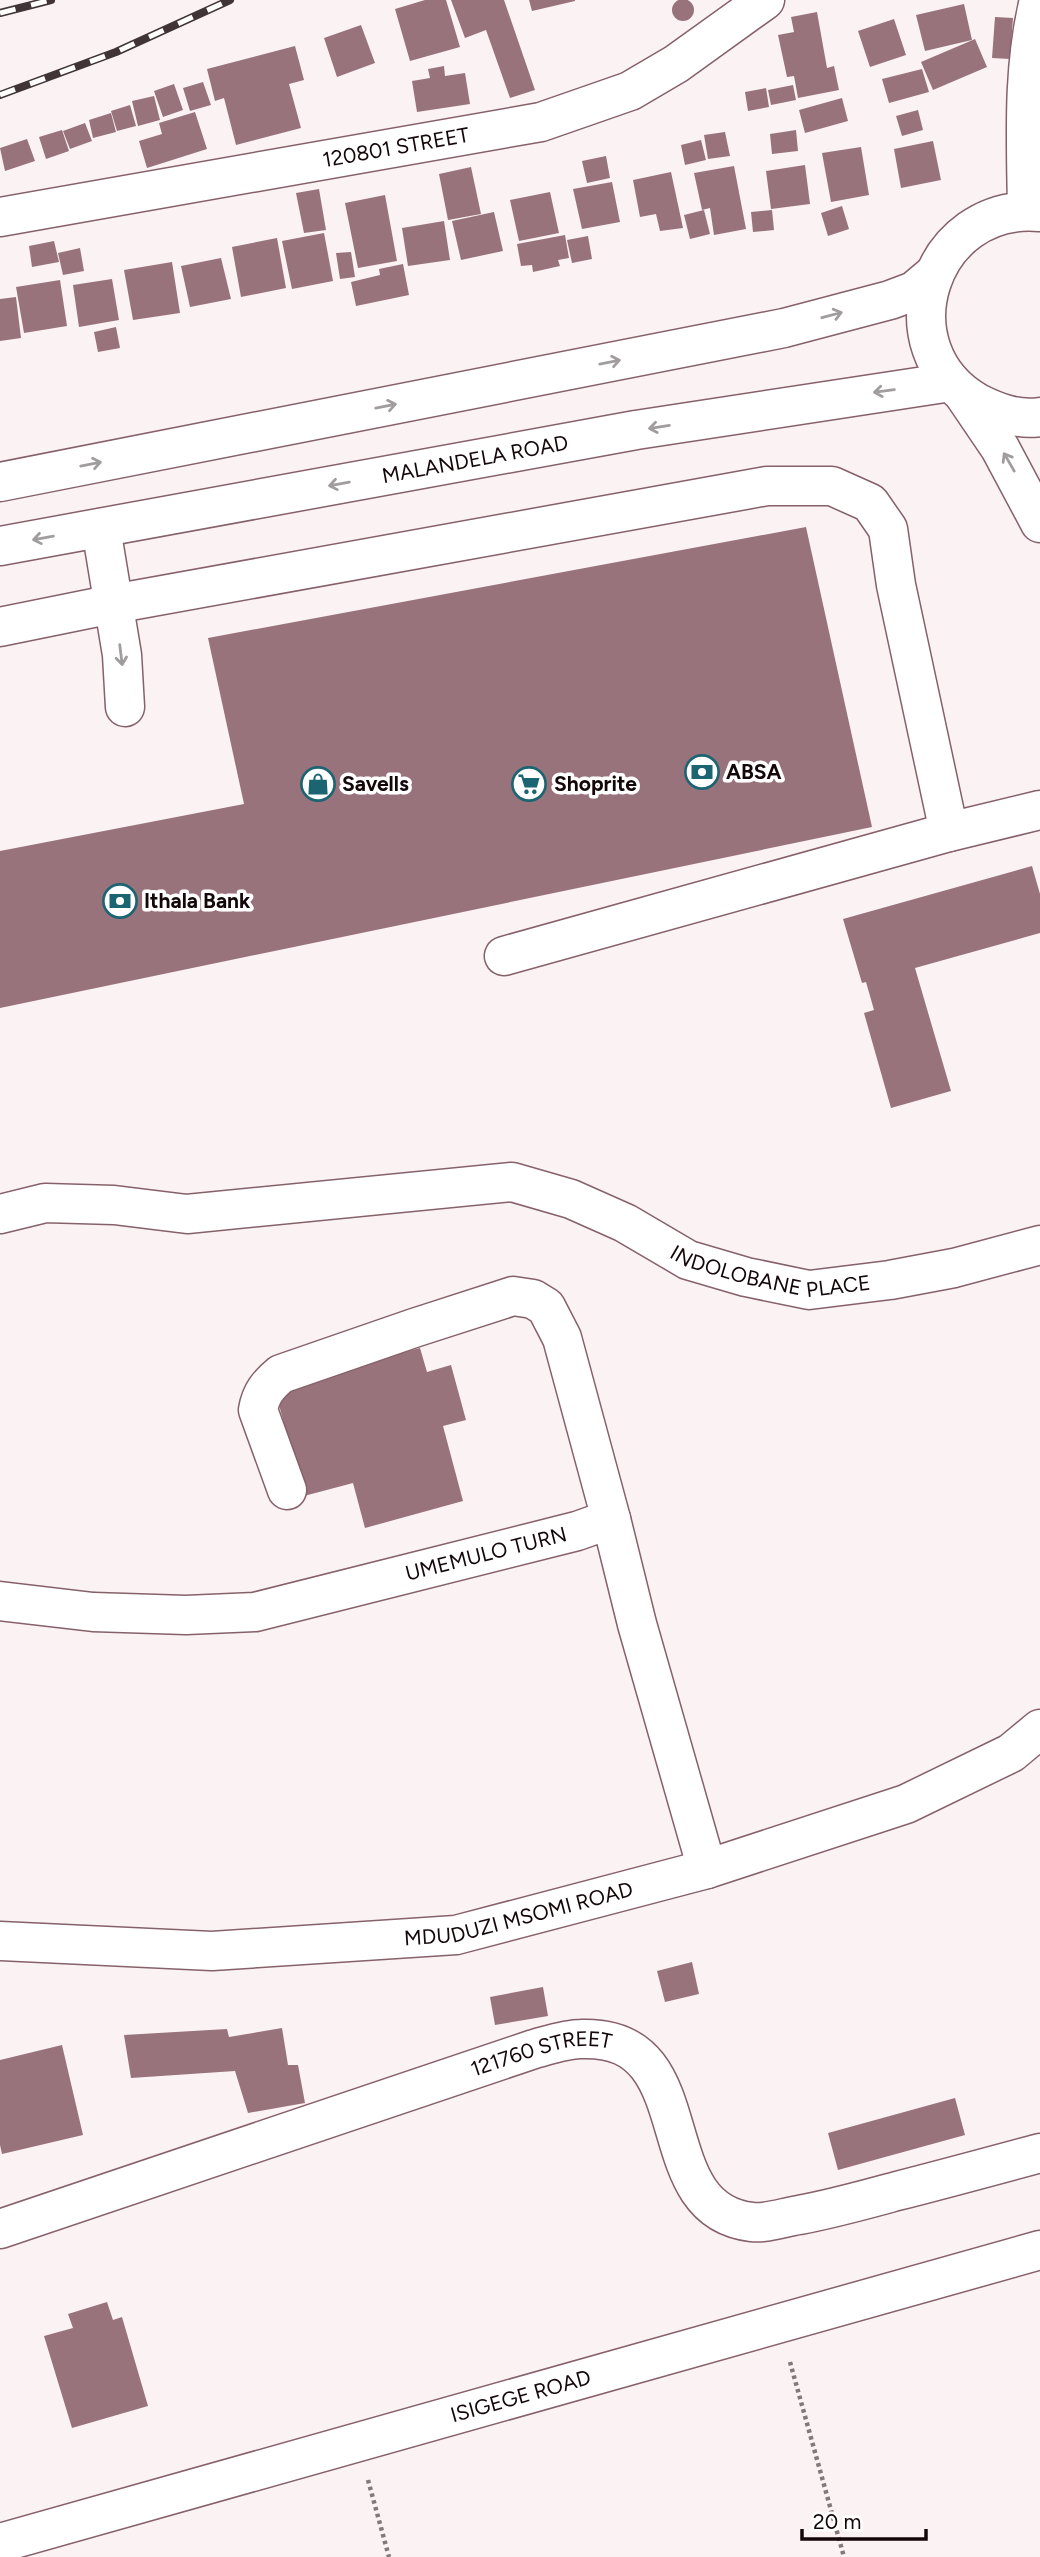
<svg xmlns="http://www.w3.org/2000/svg" width="1040" height="2557" font-family="Figtree,sans-serif">
<style>
.building{fill:#99737c}
.lines{fill:none;stroke-linecap:round;stroke-linejoin:round}
.minor-casing{stroke:#86616a;stroke-width:41}
.major-casing{stroke:#86616a;stroke-width:41}
.path{stroke:#83787a;stroke-width:4.5;stroke-dasharray:3.5 3.5;stroke-linecap:butt}
.minor{stroke:#fff;stroke-width:38}
.major{stroke:#fff;stroke-width:38}
.rail-casing{stroke:#403436;stroke-width:8}
.rail{stroke:#fff;stroke-width:5;stroke-dasharray:16;stroke-linecap:butt}
.oneway{stroke:#a19c9d}
.labels{text-anchor:middle;stroke-width:7;stroke-linejoin:round;paint-order:stroke}
.street-label{font-size:21px;fill:#14070a;stroke:#fff}
.poi-label{font-size:21px;font-weight:bold;fill:#14070a;stroke:#fff;text-anchor:start}
</style>
<rect width="100%" height="100%" fill="#fbf2f4"/>
<path class="building" d="M672 10a11 11 0 1 1 22 0a11 11 0 1 1-22 0Z
M425,0H446L460,47L410,61L395,9Z
M451,0H504L535,90L510,98L486,30L465,38Z
M529,0H575V1L532,11Z
M964,4L972,40L925,51L916,15Z
M817,12L827,68L834,66L839,90L798,98L794,76L787,77L778,35L794,32L791,17Z
M995,17L1013,18L1010,59L992,58Z
M894,19L906,55L870,67L858,31Z
M361,25L375,63L337,77L324,38Z
M975,39L987,67L933,90L921,62Z
M295,46L304,80L289,84L301,128L236,145L224,98L215,101L207,69Z
M444,66L445,76L465,73L470,104L417,112L412,81L430,78L428,69Z
M922,69L929,92L889,103L882,79Z
M203,82L211,105L190,111L183,88Z
M174,84L183,110L163,117L154,91Z
M793,85L796,100L771,105L768,90Z
M766,88L769,107L748,111L745,92Z
M154,96L160,120L138,126L132,101Z
M842,98L848,121L805,133L799,110Z
M130,105L136,126L117,131L111,111Z
M918,110L923,130L902,136L896,116Z
M195,112L207,149L147,168L139,141L162,134L159,123Z
M111,113L116,132L93,138L89,120Z
M85,123L92,141L70,149L63,131Z
M62,130L69,151L46,159L39,137Z
M796,130L798,151L772,154L770,134Z
M725,132L730,156L708,159L704,135Z
M27,139L35,161L5,171L0,148Z
M701,140L706,160L685,165L681,145Z
M933,141L941,180L901,188L894,149Z
M861,147L869,195L831,202L822,153Z
M606,156L610,178L587,183L582,161Z
M805,165L810,204L771,209L766,171Z
M734,166L746,229L714,235L710,208L702,210L694,173Z
M471,167L481,214L448,220L439,174Z
M671,172L683,228L660,231L656,214L640,217L633,180Z
M612,182L620,222L582,229L573,189Z
M319,189L326,230L304,233L296,193Z
M550,192L559,233L519,241L510,200Z
M385,195L397,261L358,268L345,203Z
M842,206L849,229L828,236L821,213Z
M704,210L710,234L690,239L684,215Z
M772,210L774,230L753,232L751,212Z
M494,212L503,251L461,260L452,221Z
M444,221L450,260L408,266L402,228Z
M324,233L333,281L292,289L282,241Z
M565,235L569,258L558,260L560,266L533,272L532,265L521,266L517,244Z
M588,236L592,259L572,263L567,240Z
M277,238L286,288L241,297L232,247Z
M54,241L59,262L32,267L29,246Z
M80,248L84,271L63,275L58,253Z
M351,252L355,277L340,279L336,253Z
M221,258L231,299L190,307L181,266Z
M172,262L180,313L133,320L124,270Z
M403,264L409,295L356,306L351,282L380,275L379,269Z
M112,279L119,320L79,327L73,285Z
M60,280L67,326L24,333L16,287Z
M16,297L21,338L0,341V299Z
M116,327L120,348L98,352L94,332Z
M806,527L872,827L0,1008V851L244,804L208,638Z
M1032,866L1040,894V933L915,968L951,1091L891,1108L864,1013L874,1010L866,982L862,983L843,919Z
M420,1348L427,1372L451,1365L466,1420L443,1426L463,1501L365,1528L353,1483L304,1496L274,1387Z
M692,1962L699,1994L665,2002L657,1971Z
M543,1987L548,2016L495,2025L490,1997Z
M282,2028L288,2065H298L305,2103L248,2113L235,2071L131,2078L124,2035L227,2029L229,2037Z
M62,2045L83,2135L2,2154L0,2145V2060Z
M955,2098L965,2135L838,2170L828,2133Z
M107,2302L113,2320L122,2317L148,2406L72,2428L44,2336L73,2328L68,2314Z"/>
<g class="lines">
<g class="minor-casing">
<g id="minor">
<path d="M1027,211C1026,140 1022,69 1039,0"/>
<path id="s1" d="M0,217L541,122L630,91L676,64L765,0"/>
<path d="M964,395L1000,448L1040,523"/>
<path d="M101,528L122,655L125,707"/>
<path d="M0,627L113,604L767,486H832L870,503L888,529L896,585L949,832L1040,810"/>
<path d="M504,956L949,832"/>
<path id="s2" d="M0,1214L45,1203L114,1205L187,1214L512,1182L571,1199L625,1223L688,1260L746,1277L809,1290L890,1280L954,1268L1040,1245"/>
<path d="M287,1490L258,1410C261,1393 268,1385 281,1374L414,1328L513,1296L533,1299L546,1307L562,1338L611,1519"/>
<path id="s3" d="M0,1601L93,1612L186,1615L255,1612L577,1531L611,1519L637,1624L707,1869"/>
<path id="s4" d="M0,1941L212,1951L456,1935L707,1869L906,1804L1011,1753L1040,1729"/>
<path id="s5" d="M0,2229L534,2049C549,2045 566,2039 581,2039C708,2034 643,2210 752,2222C766,2224 785,2217 799,2215C832,2209 864,2200 897,2191C944,2179 992,2166 1040,2153"/>
<path id="s6" d="M0,2543L1040,2250"/>
</g>
</g>
<g class="major-casing">
<g id="major">
<path d="M1040,212C929,202 882,349 978,403C998,413 1017,420 1040,417"/>
<path d="M0,482L784,328L890,300L914,291L933,275"/>
<path id="s7" d="M0,546L636,430L951,382"/>
</g>
</g>
<path class="path" d="M790,2362L844,2557
M368,2480L389,2557"/>
<use href="#minor" class="minor"/>
<use href="#major" class="major"/>
<g class="rail-casing">
<path id="rail" d="M0,13L51,0
M0,95L116,52L230,0"/>
</g>
<use href="#rail" class="rail"/>
</g>
<defs><path id="oneway-shaft" d="M-6 0H5M1.5-3L5.5 0L1.5 3" fill="none" stroke-width="1.6" stroke-linecap="round" stroke-linejoin="round" transform="scale(1.75)"/></defs>
<g class="oneway">
<use href="#oneway-shaft" transform="translate(832 315) rotate(-15)"/>
<use href="#oneway-shaft" transform="translate(610 362) rotate(-11)"/>
<use href="#oneway-shaft" transform="translate(884 391) rotate(172)"/>
<use href="#oneway-shaft" transform="translate(386 406) rotate(-11)"/>
<use href="#oneway-shaft" transform="translate(659 427) rotate(171)"/>
<use href="#oneway-shaft" transform="translate(1009 462) rotate(-120)"/>
<use href="#oneway-shaft" transform="translate(91 464) rotate(-11)"/>
<use href="#oneway-shaft" transform="translate(339 484) rotate(170)"/>
<use href="#oneway-shaft" transform="translate(43 538) rotate(170)"/>
<use href="#oneway-shaft" transform="translate(121 655) rotate(83)"/>
</g>
<defs>
<g id="bank-ring" transform="scale(1.75)"><circle r="9.5" fill="#fff" stroke="#1b6471" stroke-width="1.5"/><path d="M-6-4H6V4H-6ZM0-2.3a2.3 2.3 0 1 0 0 4.6a2.3 2.3 0 1 0 0-4.6Z" fill="#1b6471"/></g>
<g id="shop-ring" transform="scale(1.75)"><circle r="9.5" fill="#fff" stroke="#1b6471" stroke-width="1.5"/><path d="M-5-2.5h2.3a2.7 3.5 0 0 1 5.4 0H5L5.5 6h-11ZM-1.5-2.5h3a1.5 2.3 0 0 0-3 0Z" fill="#1b6471"/></g>
<g id="supermarket-ring" transform="scale(1.75)"><circle r="9.5" fill="#fff" stroke="#1b6471" stroke-width="1.5"/><path d="M-6-5.5h2.5l.6 2H6L4.5 2H-2.5L-4.4-4H-6ZM-1.5 3.2a1.3 1.3 0 1 0 .1 0ZM3 3.2a1.3 1.3 0 1 0 .1 0Z" fill="#1b6471"/></g>
</defs>
<g fill-rule="evenodd">
<use href="#bank-ring" x="702" y="772"/>
<use href="#shop-ring" x="318" y="784"/>
<use href="#supermarket-ring" x="529" y="784"/>
<use href="#bank-ring" x="120" y="901"/>
</g>
<g class="labels">
<g class="street-label">
<text dy="7" stroke="none"><textPath href="#s1" startOffset="402">120801 STREET</textPath></text>
<text dy="7" stroke="none"><textPath href="#s7" startOffset="483">MALANDELA ROAD</textPath></text>
<text dy="7" stroke="none"><textPath href="#s2" startOffset="793">INDOLOBANE PLACE</textPath></text>
<text dy="7" stroke="none"><textPath href="#s3" startOffset="494">UMEMULO TURN</textPath></text>
<text dy="7" stroke="none"><textPath href="#s4" startOffset="522">MDUDUZI MSOMI ROAD</textPath></text>
<text dy="7" stroke="none"><textPath href="#s5" startOffset="570">121760 STREET</textPath></text>
<text dy="7" stroke="none"><textPath href="#s6" startOffset="541">ISIGEGE ROAD</textPath></text>
</g>
<g class="poi-label">
<text x="726" y="779">ABSA</text>
<text x="342" y="791">Savells</text>
<text x="554" y="791">Shoprite</text>
<text x="144" y="908">Ithala Bank</text>
</g>
</g>
<path d="M802 2529v10h124v-10" fill="none" stroke="#14070a" stroke-width="3.5"/>
<text x="813" y="2529" font-size="21" fill="#14070a" stroke="#ffffff" stroke-width="5" paint-order="stroke">20 m</text>
</svg>
